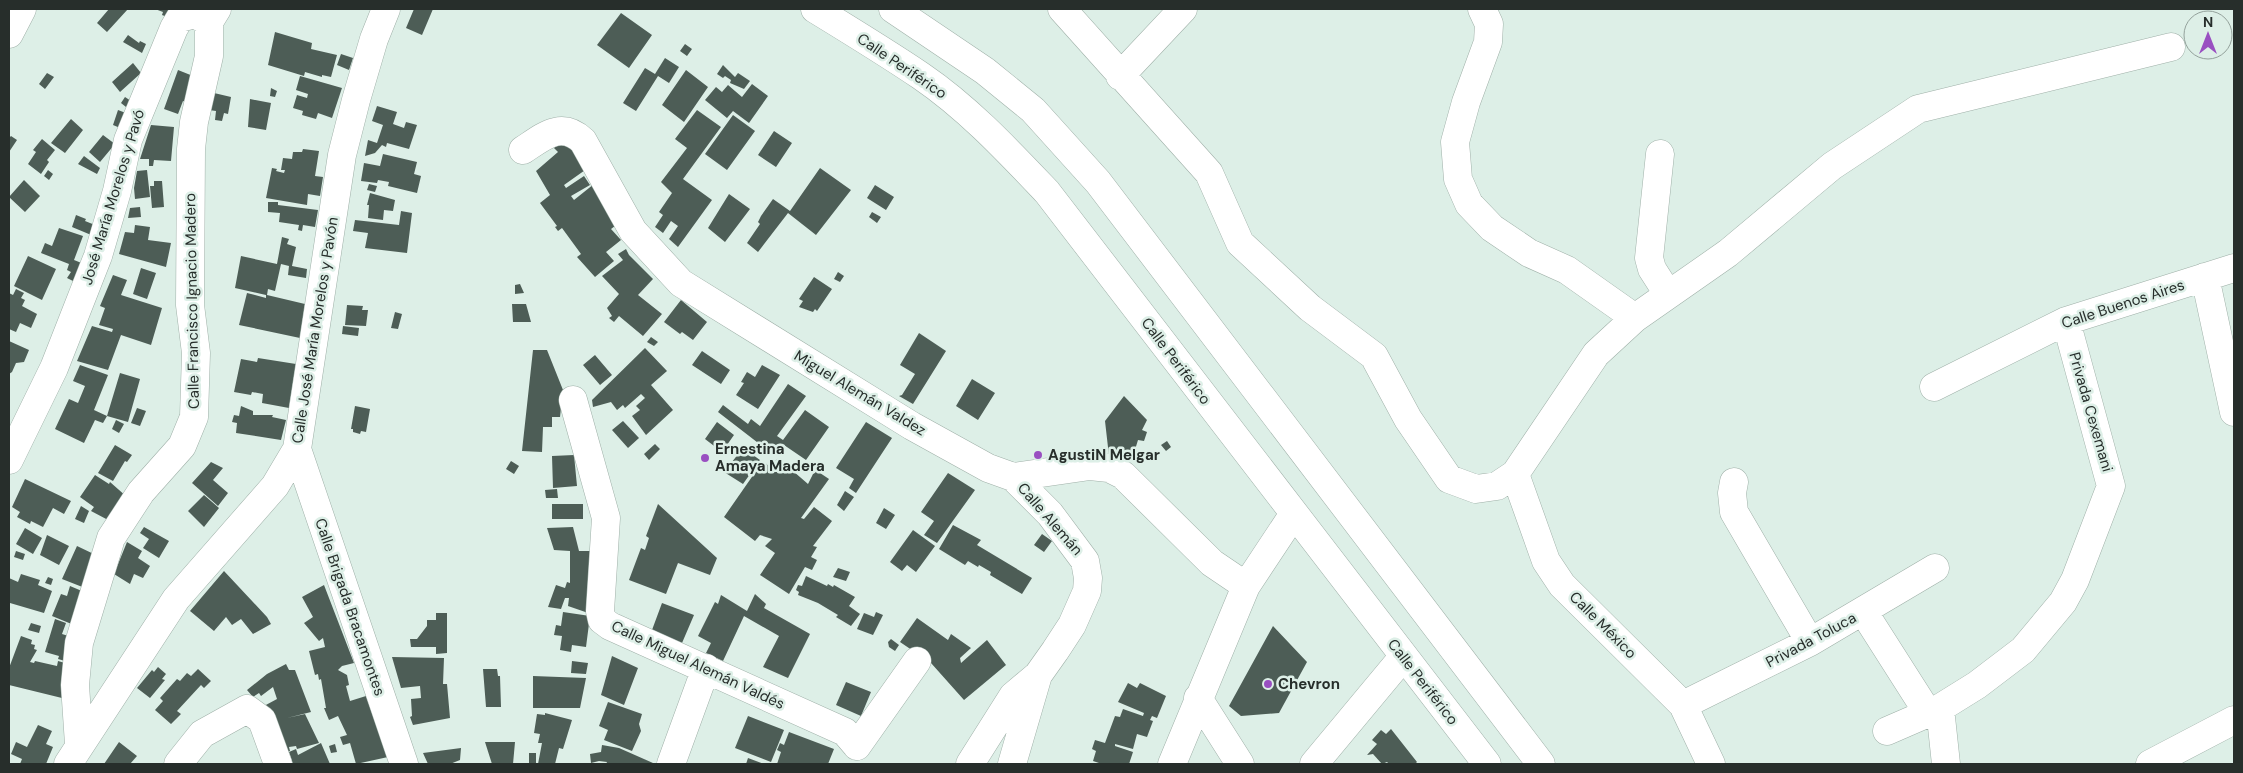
<svg xmlns="http://www.w3.org/2000/svg" width="2243" height="773" font-family="'DM Sans',sans-serif">
<style>
.building{fill:#4d5d56}
.lines{fill:none;stroke-linecap:round;stroke-linejoin:round}
.minor-casing{stroke:#9fb0a8;stroke-width:29}
.highway-casing{stroke:#9fb0a8;stroke-width:29}
.minor{stroke:#fff;stroke-width:28}
.highway{stroke:#fff;stroke-width:28}
.poi-dot{fill:#994fc1;stroke:#ddefe7;stroke-width:2}
.labels{text-anchor:middle;stroke-width:5;stroke-linejoin:round;paint-order:stroke}
.street-label{font-size:15px;fill:#272e2b;stroke:#ddefe7}
.poi-label{font-size:15px;font-weight:bold;fill:#272e2b;stroke:#ddefe7;text-anchor:start}
</style>
<rect width="100%" height="100%" fill="#ddefe7"/>
<path class="building" d="M109,9H128L107,32L97,23Z
M155,9H174L170,18L162,15L163,12Z
M414,9H433L422,35L406,28Z
M621,13L652,35L629,68L597,45Z
M275,32L312,43L311,49L337,55L331,77L322,75V77L305,72L304,76L268,65Z
M128,35L139,43L140,41L146,44L142,53L123,42Z
M685,44L692,49L687,56L680,51Z
M341,54L353,58L349,70L337,65Z
M665,58L679,67L669,83L658,76L636,111L623,103L645,68L655,74Z
M133,63L141,73L120,92L112,82Z
M723,65L735,77L738,73L750,81L744,89L730,83L731,80L725,76L723,78L717,74Z
M178,70L193,76L187,91L192,93L188,103L183,101L178,114L164,109Z
M686,70L708,87L684,122L662,105Z
M47,73L54,77L45,89L39,84Z
M300,76L342,88L332,118L318,113L316,119L302,115L303,111L293,108L297,95L307,98L308,94L296,90Z
M752,84L768,96L749,123L733,111L727,118L705,100L716,87L722,92L728,85L742,97Z
M271,88L277,91L275,97L270,96Z
M214,93L231,97L228,114L224,113L222,121L215,120L216,111L209,110Z
M125,97L131,101L126,107L121,103Z
M250,99L271,103L266,130L248,127Z
M377,106L397,112L393,124L404,128L406,122L417,125L409,149L387,143L386,147L382,145L375,153L365,156L368,140L377,143L383,125L372,121Z
M118,110L131,115L125,130L113,125Z
M697,110L721,127L683,179L712,200L678,247L669,239L678,226L671,221L663,233L655,227L663,215L659,212L672,193L661,182L687,148L675,139Z
M733,115L755,131L727,170L705,154Z
M71,119L83,130L65,153L51,143Z
M151,125L174,127L171,161L154,160L153,166H149V159H140Z
M774,131L792,143L776,167L758,155Z
M103,135L115,144L100,162L89,152Z
M11,136L17,140L9,152V138Z
M42,139L55,150L47,160L49,162L41,174L28,164L36,152L33,150Z
M559,142H567L588,168L564,185L566,188L584,176L590,185L571,196L574,200L594,184L615,226L611,229L621,240L606,252L614,261L595,277L577,257L581,254L562,228L558,231L555,227L557,226L540,203L550,195L536,171L558,152L554,148Z
M303,149L319,151L315,176L323,177L320,196L308,194L307,205L266,198L272,168L277,169L276,171L284,173L285,170H281L283,158L292,159L293,152H302Z
M383,154L417,162L414,174L421,176L417,193L388,186L389,182L378,180L377,183L361,181L364,163L380,166Z
M84,156L100,168L97,174L78,164Z
M820,168L851,190L816,235L788,213L758,252L747,243L760,224L758,222L761,216L773,199L790,211Z
M48,170L53,174L49,180L44,176Z
M147,170L150,197L135,199L134,188L137,171Z
M24,180L40,196L25,212L9,197Z
M154,181H162L164,207L152,208L150,186H154Z
M369,184L377,186L375,192L367,190Z
M875,185L894,197L886,210L867,198Z
M370,193L395,200L393,211L384,210L383,220L368,218L369,205H367Z
M729,194L750,209L725,242L708,228Z
M268,202H278V205L318,210L315,227L303,225L302,231L298,230L299,225L279,222L280,213L268,212Z
M140,207L141,217L128,218L130,208Z
M401,211L412,213L407,253L365,248L368,233L353,231L355,220L399,225Z
M872,212L881,217L877,223L869,217Z
M76,215L86,219L85,221L100,227L96,237L72,227Z
M135,225L150,227L148,240L171,243L166,267L119,254L125,232L134,233Z
M59,228L83,236L74,260L84,264L73,281L67,278L71,272L67,270L69,264L41,253L45,243L52,246Z
M282,237L289,239L287,244L296,247L292,266L307,269L306,278L288,275L289,266L281,264L275,291L268,289L267,295L305,304L300,338L239,325L247,293L266,298V295L235,288L241,256L277,264Z
M626,249L629,255L653,279L638,295L662,314L643,336L619,316L614,322L609,318L612,316L607,308L619,294L602,276L623,260L618,254Z
M28,256L56,269L42,300L14,286Z
M141,268L156,273L147,299L133,294Z
M838,272L844,276L840,282L834,279Z
M113,275L127,280L121,295L162,308L151,345L121,335L108,370L77,361L92,326L112,332L113,329L99,325L105,308L100,306Z
M814,277L832,289L817,311L815,309L813,312L799,307L803,301L799,299Z
M520,284L524,293L515,294V285Z
M16,289L24,293L21,298L25,300L22,306L37,314L31,328L20,323L16,332L9,329V293L13,295Z
M681,300L707,322L693,340L682,332L680,334L664,322Z
M512,304H526L531,322H513Z
M347,305L363,306L362,310H368L366,326L345,325Z
M395,312L402,314L398,329L391,328Z
M343,326L359,328L358,336L342,334Z
M919,333L946,351L913,404L899,396L902,395L915,374L900,365Z
M651,337L658,342L654,346L647,342Z
M9,341L29,350L24,362L16,363L12,372L9,374Z
M645,348L667,371L651,385L673,410L646,435L632,416L640,410L636,406L645,398L641,394L625,408L623,405L617,410L611,402L593,407L592,400Z
M533,350H547L563,390L560,417H552V427H543L542,452L522,451Z
M702,351L730,370L721,384L692,365Z
M595,355L612,375L600,385L583,365Z
M258,358L296,364L289,408L262,403L263,394L252,392L251,395L234,392L241,359L257,362Z
M80,365L108,375L94,410L107,416L103,423L95,420L84,443L55,429L69,399L78,403L85,386L73,381Z
M762,365L780,375L758,409L736,395L744,383L741,382L747,372L755,377Z
M120,373L140,379L128,422L107,416Z
M972,379L995,393L978,420L956,406Z
M788,384L806,396L777,436L783,440L805,410L829,427L806,460L784,445L775,456L718,412L723,405L748,424L751,419L760,426Z
M1124,396L1147,420L1142,430L1147,432L1144,441L1138,440L1134,453L1109,456L1105,421Z
M241,406L253,411V415H273L272,417L286,420L281,440L236,433L237,423L232,422L234,415L239,416Z
M355,406L370,409L366,432L361,431L360,434L353,432V429H351Z
M137,408L146,411L140,426L131,423Z
M116,420L124,424L119,433L112,429Z
M623,421L639,438L628,448L612,430Z
M717,422L734,435L722,452L705,439Z
M866,422L892,438L856,493L849,488L854,479L836,468Z
M1167,441L1171,447L1166,451L1161,445Z
M655,444L660,449L649,460L644,454Z
M115,445L132,455L127,462L125,461L113,481L98,473Z
M743,448L760,460L743,484L724,472Z
M574,455L577,486L553,488L552,456Z
M778,458L808,484L813,474L817,471L829,479L801,518L804,519L814,507L832,521L813,546L817,547L811,557L817,560L812,570L805,567L789,594L760,575L775,553L765,546L772,539L760,535L755,541L724,517L763,461L770,467Z
M511,461L519,466L514,474L506,469Z
M211,462L223,468L213,480L228,493L218,506L192,483Z
M948,473L975,490L937,543L924,535L934,521L921,512Z
M95,475L109,484L110,482L127,497L110,521L91,511L94,507L80,497Z
M25,479L71,501L64,514L53,508L43,527L31,521L30,524L17,517L20,512L12,507Z
M557,489L558,498H546L545,490Z
M845,491L854,497L844,511L837,505Z
M204,495L219,508L204,527L188,511Z
M552,504H583V519H552Z
M658,504L717,558L710,575L678,563L666,594L629,580L641,548L645,550L649,538L646,536Z
M81,506L89,511L84,523L75,519Z
M884,508L895,515L886,529L876,523Z
M953,525L981,540L977,545L1032,578L1022,594L990,575L991,572L979,565L978,567L968,561L965,565L939,549Z
M144,527L169,541L159,558L143,548L149,539L140,533Z
M573,527L579,551H596L594,615L568,606L569,598H565L561,609L548,607L556,585L565,588L567,582L570,583V551L554,550L547,528Z
M25,528L42,538L33,554L16,544Z
M913,530L935,546L916,572L907,565L902,571L890,562Z
M1042,534L1052,541L1044,552L1034,545Z
M47,535L69,546L59,565L40,555Z
M127,542L142,551L138,558L150,566L143,578L134,574L130,584L114,574Z
M77,546L100,557L90,590L62,579Z
M16,551L25,554L23,560L14,557Z
M838,568L850,572L846,581L833,577Z
M224,571L267,617L271,624L253,634L241,619L232,625L226,617L214,631L190,611Z
M21,574L40,580L38,585L52,591L44,613L10,603L9,578L18,582Z
M806,576L827,586L828,584L833,587L834,585L855,597L849,606L860,614L851,626L836,617L838,615L818,603L798,595L799,592L796,590L798,585L802,586Z
M48,577L53,579L51,585L45,583Z
M324,585L354,663L342,666L338,670L347,675L349,685L346,686L350,701L366,696L388,757L356,764L350,743L343,745L340,737L347,735L338,716L329,720L324,708H326L321,679L319,680L318,674L315,675L309,651L325,647L323,638L319,641L304,623L313,617L302,597Z
M70,586L89,594L74,625L52,616L61,594L67,596Z
M755,594L766,604L764,608L810,634L788,678L763,667L779,636L744,616L723,661L706,653L711,643L698,636L715,602L718,604L721,595L747,611Z
M662,603L694,615L682,643L652,630Z
M563,612L590,616L586,647L572,645L571,652L560,650L562,636L554,635L556,625L561,626Z
M876,612L883,615L873,635L857,629L864,613L874,617Z
M436,613H447V653L436,654V647H411L410,639H417L427,626V620H436Z
M917,618L948,640L951,634L971,648L960,658L961,663L987,640L1006,665L964,700L931,663L900,642Z
M55,619L66,623L62,634L78,639L72,663L58,659L59,656L45,652Z
M31,623L41,626L39,633L28,630Z
M1273,626L1307,662L1279,713L1241,716L1229,706Z
M21,636L32,640L31,644L35,645L34,649L37,650L30,662L34,663L35,661L57,666L58,661L72,665L66,699L9,685V668Z
M891,639L899,645L895,651L889,647L888,642Z
M612,656L638,668L624,705L601,695Z
M392,657L444,658L443,684H447L450,718L413,725L410,717L412,716L411,699L421,698L420,686L401,688Z
M572,661L588,663L586,674L571,673Z
M286,664L289,670H295L311,712L287,718L305,714L319,743L297,749L296,746L289,747L290,751L286,752L264,706L277,699L273,687L261,696L259,693L253,697L247,690L267,674Z
M158,667L166,674L162,679L165,680L150,698L137,688L152,670L154,672Z
M198,669L211,681L204,688L201,685L177,711L181,714L171,724L155,710L163,701L160,698L177,679L180,681L187,673L191,676Z
M483,669H497L498,676H500L501,707H486Z
M533,676L586,678L580,708H533Z
M846,682L871,692L861,716L836,705Z
M1128,683L1137,688L1140,683L1166,696L1157,718L1152,716L1150,720L1153,721L1147,737L1137,734L1133,749L1115,744V746L1133,752L1129,764H1102L1093,761L1096,751L1092,749L1095,740L1105,743L1115,716L1120,717L1123,709L1143,716L1144,713L1118,702Z
M608,702L642,714L639,724L641,731L632,751L604,740L608,730L599,726Z
M545,713L572,720L563,749L559,748L555,764H538L542,743H538L540,734L534,733L537,714L545,715Z
M748,716L784,730L771,762L735,748Z
M38,725L52,731L46,744L53,747L46,764H20L22,759L11,754L16,742L27,747Z
M1391,729L1417,762L1415,764H1389L1387,762L1382,764L1373,754L1367,755L1377,744L1372,740L1381,730L1386,734Z
M789,732L834,749L828,764H777L781,752L777,750L780,743L784,745Z
M119,742L137,756L130,764L122,763L104,764Z
M485,742H515L513,764H492Z
M321,743L330,764H293L289,752L296,749L298,755Z
M335,744L337,752L331,753L329,746Z
M602,745L619,748L653,763L652,764H606L607,762L599,761L591,763L590,754L601,752Z
M461,748L460,760L450,764H428L423,753Z
M529,753H536V764H529Z
M748,758L764,764H746Z"/>
<g class="lines">
<g class="minor-casing">
<path id="minor" d="M1062,9L1209,173L1240,243L1310,308L1374,356L1408,419L1449,479L1476,489L1497,486L1515,474L1596,354L1635,318L1728,253L1832,166L1918,109L2171,47
M1482,9L1489,24L1488,42L1466,102L1455,142L1458,179L1469,204L1492,228L1529,253L1567,270L1635,318
M9,34L22,9
M1120,76L1183,9
M523,150C543,137 561,120 583,141L633,231L681,283L912,426L988,468L1013,477L1090,466L1109,468L1123,475L1212,563L1246,586
M1660,154L1649,258L1652,269L1668,294
M2205,277L2234,412
M1934,387L2066,321L2234,268
M573,400L606,518L600,611L602,620L610,626L845,732L857,746
M297,449L404,764
M9,460L54,368L98,256L117,191L128,140L174,28L180,18L195,14L209,22
M1515,474L1546,561L1562,585L1683,705L1711,764
M1734,482L1732,493L1734,512L1810,642
M1863,611L1928,713
M1198,698L1240,764
M1683,705L1810,642L1935,568
M1940,708L1946,764
M1887,731L1940,708L1977,685L2023,650L2063,602L2075,580L2111,486L2066,321
M79,744L75,685L79,643L111,538L141,492L182,446L194,417L196,353L190,305L191,149L194,122L209,56V22L217,9
M857,746L917,661
M68,764L176,599L275,486L297,449L342,155L356,100L374,39L386,9
M178,764L202,734L247,709L262,720L278,764
M671,764L706,668
M970,764L1013,696L1038,675L1055,651L1072,625L1087,591L1088,578L1085,561L1050,514L1013,477
M1012,764L1038,675
M1172,764L1246,586L1293,515
M1314,764L1403,657
M2150,764L2234,720"/>
</g>
<g class="highway-casing">
<path id="highway" d="M815,9C851,31 887,53 921,76C968,108 1008,151 1047,192L1487,764
M893,9L985,71L1033,110L1098,182L1541,764"/>
</g>
<use href="#minor" class="minor"/>
<use href="#highway" class="highway"/>
</g>
<g class="poi-dot">
<circle cx="1038" cy="455" r="5"/>
<circle cx="705" cy="458" r="5"/>
<circle cx="1268" cy="684" r="5"/>
</g>
<g class="labels">
<g class="street-label">
<text transform="translate(902 66) rotate(34)" y="5">Calle Periférico</text>
<text transform="translate(113 197) rotate(-73)" y="5">José María Morelos y Pavó</text>
<text transform="translate(192 301) rotate(-91)" y="5">Calle Francisco Ignacio Madero</text>
<text transform="translate(2123 304) rotate(-18)" y="5">Calle Buenos Aires</text>
<text transform="translate(315 330) rotate(-81)" y="5">Calle José María Morelos y Pavón</text>
<text transform="translate(1176 361) rotate(53)" y="5">Calle Periférico</text>
<text transform="translate(860 393) rotate(31)" y="5">Miguel Alemán Valdez</text>
<text transform="translate(2091 412) rotate(74)" y="5">Privada Cexemani</text>
<text transform="translate(1050 519) rotate(49)" y="5">Calle Alemán</text>
<text transform="translate(350 607) rotate(71)" y="5">Calle Brigada Bracamontes</text>
<text transform="translate(1603 625) rotate(45)" y="5">Calle México</text>
<text transform="translate(1811 640) rotate(-28)" y="5">Privada Toluca</text>
<text transform="translate(698 665) rotate(25)" y="5">Calle Miguel Alemán Valdés</text>
<text transform="translate(1423 682) rotate(52)" y="5">Calle Periférico</text>
</g>
<g class="poi-label">
<text x="715" y="454">Ernestina<tspan x="715" dy="17">Amaya Madera</tspan></text>
<text x="1048" y="460">AgustiN Melgar</text>
<text x="1278" y="689">Chevron</text>
</g>
</g>
<rect width="2243" height="773" fill="none" stroke="#272e2b" stroke-width="20"/>
<g transform="translate(2208 35)"><circle r="24" fill="#ddefe7" stroke="#94a29c"/>
<path d="M0-4L9 19L0 12L-9 19Z" fill="#994fc1"/>
<text y="-8" font-size="14" font-weight="bold" text-anchor="middle" fill="#272e2b">N</text>
</g>
</svg>
